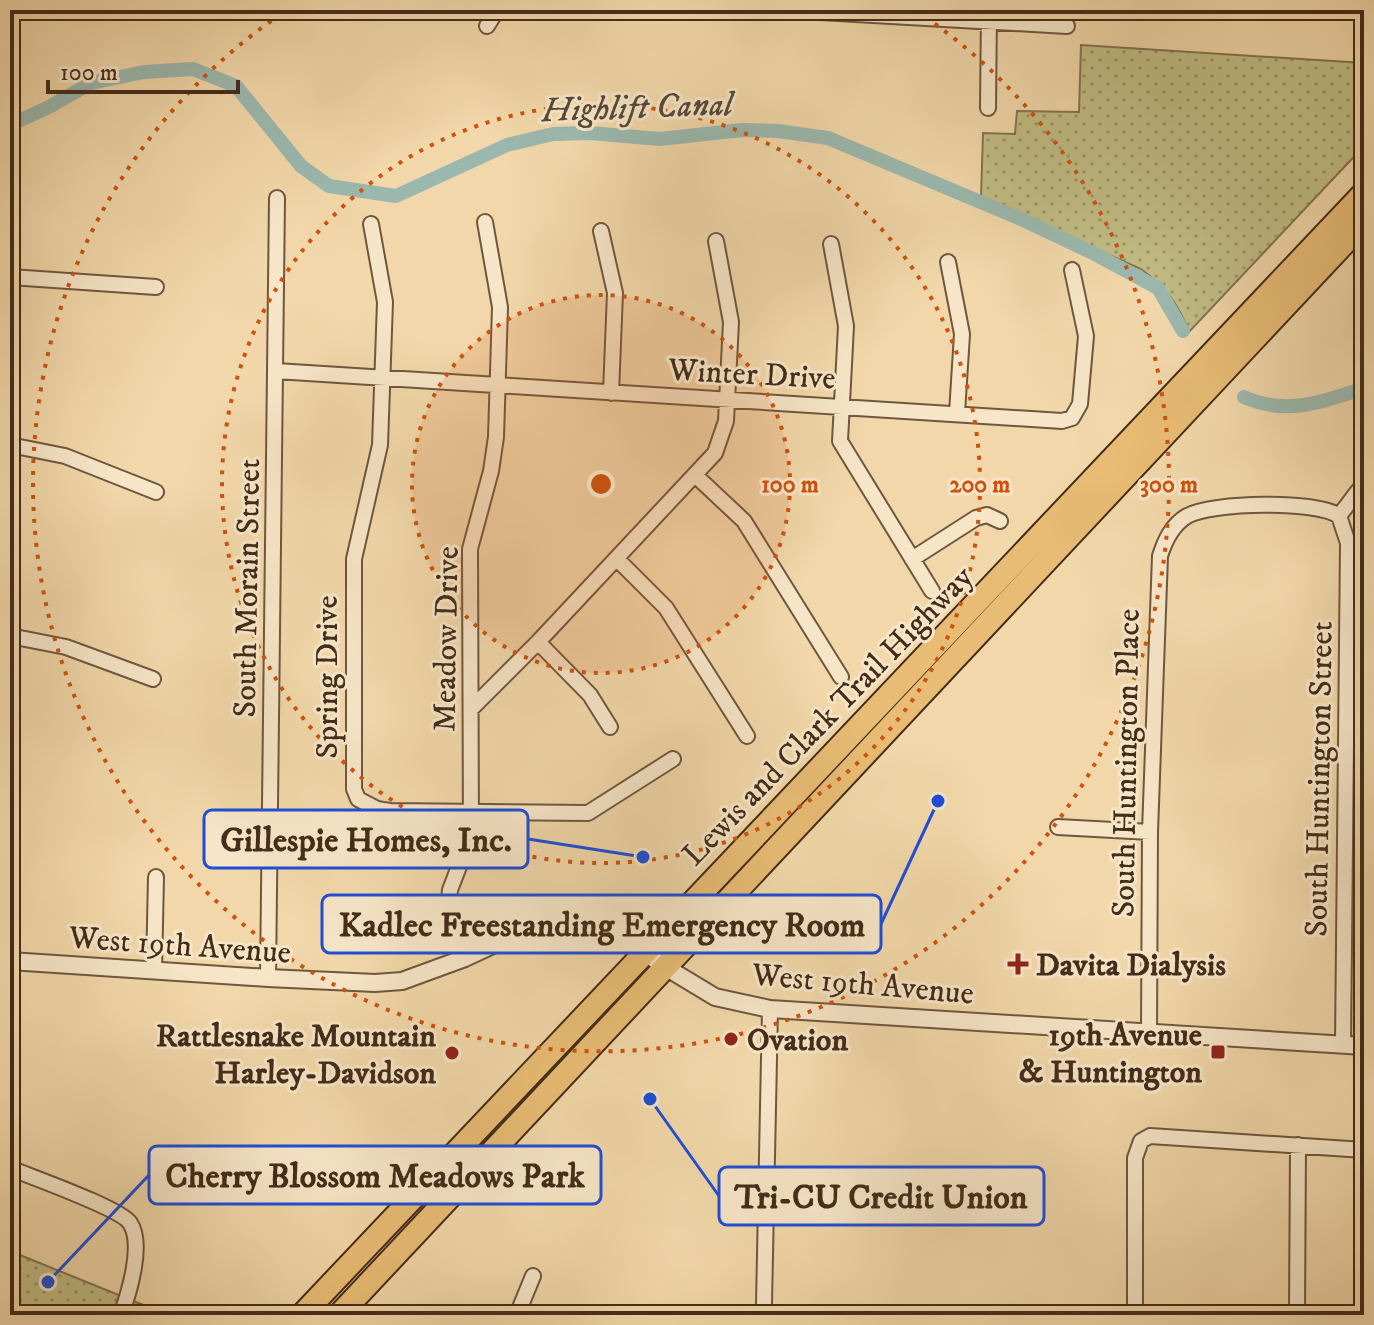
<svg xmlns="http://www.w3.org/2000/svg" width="1374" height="1325" font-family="'IM FELL DW Pica',serif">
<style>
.grass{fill:url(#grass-dots);stroke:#82744f;stroke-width:2}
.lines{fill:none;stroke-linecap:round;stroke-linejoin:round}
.canal{stroke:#9bb8ae;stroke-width:14}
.minor-casing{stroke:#6f573e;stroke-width:18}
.tertiary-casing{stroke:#6f573e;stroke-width:20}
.trunk-casing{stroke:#442c1a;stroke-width:26}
.minor{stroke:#f6e5c7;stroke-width:14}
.tertiary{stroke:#f6e5c7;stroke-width:16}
.trunk{stroke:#e8bc74;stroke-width:22}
.ring{fill:none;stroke:#cf520e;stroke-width:4;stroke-dasharray:4 8}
.poi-dot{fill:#8f2418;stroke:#f6e5c7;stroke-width:3}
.labels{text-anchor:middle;stroke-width:6;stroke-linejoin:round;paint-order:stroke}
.street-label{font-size:32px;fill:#442c1a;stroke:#f6e5c7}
.poi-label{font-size:32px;font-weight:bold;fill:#442c1a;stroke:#f6e5c7;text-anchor:start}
.water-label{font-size:34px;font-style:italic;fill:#554838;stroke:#f6e5c7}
.centre{fill:#cf520e;stroke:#f6e5c7;stroke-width:4}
.ring-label{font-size:24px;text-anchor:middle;font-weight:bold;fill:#cf520e;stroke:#f6e5c7;stroke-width:6;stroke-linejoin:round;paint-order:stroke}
.leader{fill:none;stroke:#1d4ed8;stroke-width:3}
.callout-dot{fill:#1d4ed8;stroke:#f6e5c7;stroke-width:3}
.callout{fill:#f6e5c7;stroke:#1d4ed8;stroke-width:3}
.callout-label{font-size:34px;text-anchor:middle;font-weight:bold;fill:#442c1a}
</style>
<defs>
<pattern id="grass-dots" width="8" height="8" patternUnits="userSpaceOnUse" patternTransform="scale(2)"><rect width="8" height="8" fill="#c1bc84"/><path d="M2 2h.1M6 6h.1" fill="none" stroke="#9e996b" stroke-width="1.8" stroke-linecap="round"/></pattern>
</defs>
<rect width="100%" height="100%" fill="#f1d7a9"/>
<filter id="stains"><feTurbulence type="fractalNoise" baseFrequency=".0025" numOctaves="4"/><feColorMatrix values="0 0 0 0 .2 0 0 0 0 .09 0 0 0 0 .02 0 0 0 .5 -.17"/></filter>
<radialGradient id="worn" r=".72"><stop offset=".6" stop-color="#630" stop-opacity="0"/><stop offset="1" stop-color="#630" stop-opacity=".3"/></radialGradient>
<path class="grass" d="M1081,45L1364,63V146L1189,332C1178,303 1165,287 1141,269L981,198L983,133L1015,134L1017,111L1079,112Z
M10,1251L168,1315H14L10,1313Z"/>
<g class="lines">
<path class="canal" d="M10,125L49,107L91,83L144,72L193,69L236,86L301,166L329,186L396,196L507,145L553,134L590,133L660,139L742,130L778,131L828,138L1021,219L1095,254L1158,288L1183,331
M1244,397C1285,416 1324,402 1364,388"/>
<g class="minor-casing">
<path id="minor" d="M785,10L1067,26
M487,26L497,10
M988,108L989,10
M371,224L385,302L380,445L354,559V789L358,799L377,809L390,811L588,813L673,759
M601,231L615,293L611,393
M831,244L846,326L840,441L932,591
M948,262L962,334L957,413
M10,277L156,287
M276,371L1062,421L1072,418L1080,404L1086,336L1072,270
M10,445L65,456L156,492
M695,475L744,521L841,677
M1339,516L1348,543L1343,1044
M1339,516L1358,491
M617,559L666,608L747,736
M912,559L976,518L987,515L1000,521
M10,636L66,647L153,679
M538,642L590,695L610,727
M471,709L538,642L715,453L726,421L731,322L716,241
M1058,827L1150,832
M465,958L448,909L450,890L471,835L470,549L491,471L496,437L500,307L485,222
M154,970L156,877
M268,978L277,198
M1149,1031L1150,832L1160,556C1165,540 1172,525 1187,516C1212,502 1317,500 1339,516
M10,1168C31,1177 120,1208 130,1223C144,1244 129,1293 121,1315
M517,1315L533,1276
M762,1315L764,1304L770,1009
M1135,1315V1158L1141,1141L1150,1136L1364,1150
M1297,1315L1298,1145"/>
</g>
<g class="tertiary-casing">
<path id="tertiary" d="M10,961L268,978L375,983L402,981L465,958L540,923L559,917L574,915L604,924L667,968L715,997L770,1009L1364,1046"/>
</g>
<g class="trunk-casing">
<path id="trunk" d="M302,1315L1364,193
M339,1315L1364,222"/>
</g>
<use href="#minor" class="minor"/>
<use href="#tertiary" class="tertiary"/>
<use href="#trunk" class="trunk"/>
</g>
<circle cx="601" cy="484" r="189" fill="#cf520e" fill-opacity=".12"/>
<g class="ring">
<circle cx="601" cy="484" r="189"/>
<circle cx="601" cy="484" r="379"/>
<path d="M915 10A568 568 0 1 1 287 10"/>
</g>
<g class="poi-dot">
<path d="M1014 952h8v8h8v8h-8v8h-8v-8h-8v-8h8z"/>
<circle cx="731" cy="1039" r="8"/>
<rect x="1210" y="1044" width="16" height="16" rx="4"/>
<circle cx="452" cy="1053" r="8"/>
</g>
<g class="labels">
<g class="street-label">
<text transform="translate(752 373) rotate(3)" y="11">Winter Drive</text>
<text transform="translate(246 588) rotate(-89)" y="11">South Morain Street</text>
<text transform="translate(445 639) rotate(-89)" y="11">Meadow Drive</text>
<text transform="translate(326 677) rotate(-90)" y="11">Spring Drive</text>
<text transform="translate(827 715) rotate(-46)" y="11">Lewis and Clark Trail Highway</text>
<text transform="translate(1125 763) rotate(-89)" y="11">South Huntington Place</text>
<text transform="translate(1318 779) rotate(-89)" y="11">South Huntington Street</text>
<text transform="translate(180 944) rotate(4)" y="11">West 19th Avenue</text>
<text transform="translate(863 983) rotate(5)" y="11">West 19th Avenue</text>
</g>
<g class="poi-label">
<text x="1036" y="975">Davita Dialysis</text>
<text x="1202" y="1045" text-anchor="end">19th Avenue<tspan x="1202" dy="37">&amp; Huntington</tspan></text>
<text x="436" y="1046" text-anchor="end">Rattlesnake Mountain<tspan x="436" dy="37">Harley-Davidson</tspan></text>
<text x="747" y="1050">Ovation</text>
</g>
<g class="water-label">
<text transform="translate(637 106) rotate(-2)" y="12">Highlift Canal</text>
</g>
</g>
<circle cx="601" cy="484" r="12" class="centre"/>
<g class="ring-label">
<text x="790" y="492">100 m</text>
<text x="980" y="492">200 m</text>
<text x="1169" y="492">300 m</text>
</g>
<path class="leader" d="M643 857L528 839M938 801L881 924M48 1282L149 1175M650 1099L719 1196"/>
<g class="callout-dot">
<circle cx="643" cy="857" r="8"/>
<circle cx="938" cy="801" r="8"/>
<circle cx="48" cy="1282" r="8"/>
<circle cx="650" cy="1099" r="8"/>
</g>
<g class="callout">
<rect x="204" y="810" width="324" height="58" rx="8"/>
<rect x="322" y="895" width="559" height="58" rx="8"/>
<rect x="149" y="1146" width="452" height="58" rx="8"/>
<rect x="719" y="1167" width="325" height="58" rx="8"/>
</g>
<g class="callout-label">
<text x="366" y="851">Gillespie Homes, Inc.</text>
<text x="602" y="936">Kadlec Freestanding Emergency Room</text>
<text x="375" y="1187">Cherry Blossom Meadows Park</text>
<text x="881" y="1208">Tri-CU Credit Union</text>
</g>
<rect width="1374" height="1325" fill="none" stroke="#f1d7a9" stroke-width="40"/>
<rect x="12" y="12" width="1350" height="1301" fill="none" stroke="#442c1a" stroke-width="4"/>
<rect x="20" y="20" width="1334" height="1285" fill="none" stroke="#442c1a" stroke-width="2"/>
<path d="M48 80v12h190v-12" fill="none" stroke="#442c1a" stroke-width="4"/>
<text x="60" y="80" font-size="24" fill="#442c1a" stroke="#f6e5c7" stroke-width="6" paint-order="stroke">100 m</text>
<rect width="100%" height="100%" filter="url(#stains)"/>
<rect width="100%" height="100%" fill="url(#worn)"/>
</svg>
